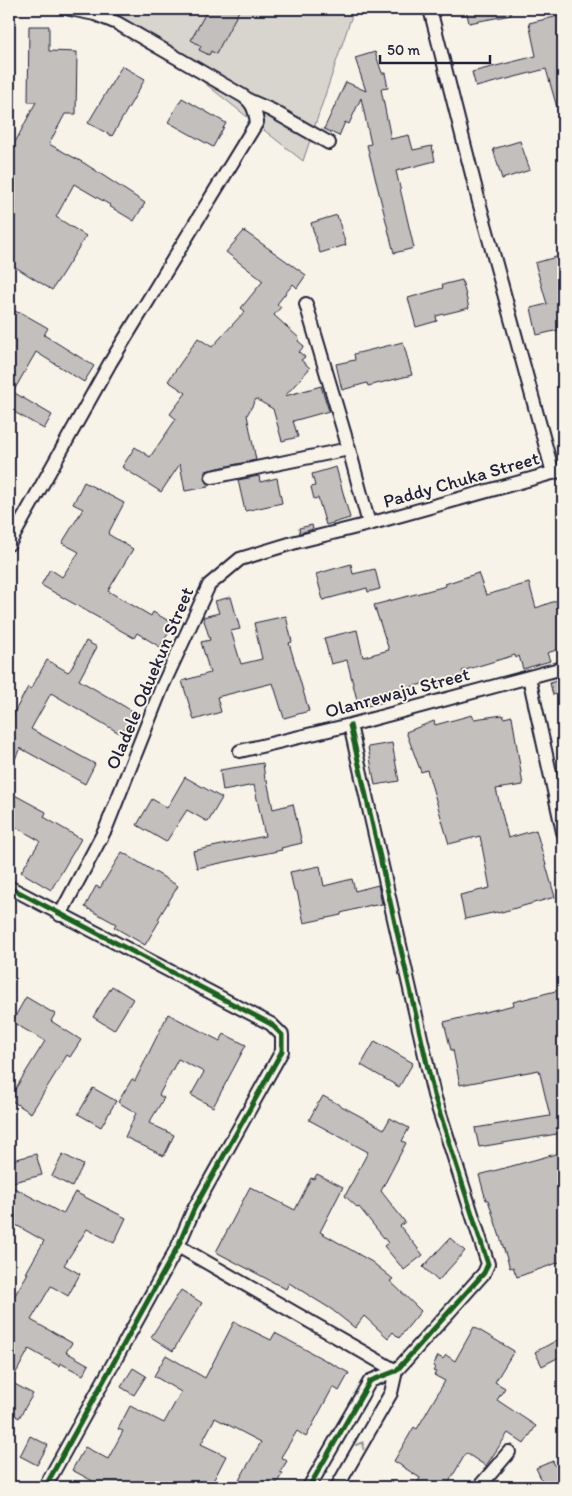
<svg xmlns="http://www.w3.org/2000/svg" width="572" height="1496" font-family="Itim,sans-serif">
<style>
.green{fill:#d8d5cf;stroke:#7d7c85}
.building{fill:#c2bfbd;stroke:#22223b}
.lines{fill:none;stroke-linecap:round;stroke-linejoin:round}
.street-casing{stroke:#22223b;stroke-width:16}
.street{stroke:#f7f3e8;stroke-width:12}
.cycleway-casing{stroke:#f7f3e8;stroke-width:8}
.cycleway{stroke:#1b5e20;stroke-width:5}
.oneway{stroke:#97959a}
.labels{text-anchor:middle;stroke-width:4;stroke-linejoin:round;paint-order:stroke}
.street-label{font-size:19px;fill:#22223b;stroke:#f7f3e8}
</style>
<rect width="100%" height="100%" fill="#f7f3e8"/>
<filter id="ink" filterUnits="userSpaceOnUse"><feTurbulence type="fractalNoise" baseFrequency=".02" numOctaves="2"/><feDisplacementMap in="SourceGraphic" scale="10" xChannelSelector="R" yChannelSelector="G"/><feConvolveMatrix kernelMatrix="1 2 1 2 8 2 1 2 1" color-interpolation-filters="sRGB"/></filter>
<g filter="url(#ink)">
<path class="green" d="M111,9H354L303,161Z"/>
<path class="building" d="M208,9H240L216,54L211,51L209,55L199,50L201,46L191,40Z
M466,9H511V15L469,23Z
M563,15V118H560L546,69L476,87L472,72L536,56L529,23Z
M29,26H49V51L77,52L76,114H65L49,144L84,163L145,203L134,221L109,206L110,205L74,184L56,217L86,236L52,290L9,263V154L36,102H28Z
M375,52L382,73H385L388,88L381,89L391,139L409,135L413,150L432,146L435,161L396,171L414,248L394,253L367,145L371,144L361,98L349,124L345,122L339,136L324,129L346,82L366,91L355,58Z
M122,66L145,79L112,136L88,123Z
M182,98L226,123L213,147L168,122Z
M520,141L530,170L502,179L493,149Z
M337,215L346,245L320,253L311,223Z
M244,231L306,275L297,288L293,284L277,304L281,307L274,315L300,339L298,341L304,346L299,352L305,357L301,360L310,368L285,396L321,386L329,411L293,421L298,437L282,441L273,409L256,399L247,415L256,460L205,471L204,478L208,487L185,491L180,464L161,492L122,467L135,447L150,457L176,419L170,414L186,393L168,381L198,338L212,347L245,311L241,308L263,281L226,252Z
M563,255V284L558,285L563,308V329L537,335L531,308L547,304L535,263Z
M462,280L469,308L436,316L437,321L416,327L408,298L443,288L442,285Z
M9,308L19,313L20,312L48,328L44,335L94,366L84,382L36,352L13,392L52,415L44,429L9,409Z
M403,342L412,375L368,386L367,383L342,390L336,364L355,360L354,354Z
M336,467L350,518L326,525L318,498L314,499L311,487L315,486L312,474Z
M259,476L260,482L277,478L282,503L245,511L238,480Z
M84,482L124,503L108,534L133,549L108,591L151,616L153,612L174,624L160,647L137,633L134,638L41,585L50,569L62,577L79,552L62,543L83,509L73,504Z
M312,525L313,529L300,533L299,528Z
M351,564L353,574L375,569L380,589L368,592L367,588L323,600L316,574Z
M478,573L486,595L529,583L536,608L563,598V648L547,653L550,661L523,669L519,656L516,658L515,655L462,671L464,675L435,685L434,681L391,692L390,690L382,692L384,702L359,708L347,660L331,664L324,638L357,630L363,657L389,650L374,605L446,586L445,584Z
M231,597L240,629L231,631L241,664L262,659L254,623L286,616L292,642L289,643L309,711L284,718L273,683L217,697L221,712L194,720L182,681L210,673L201,642L210,640L203,617L219,613L215,601Z
M86,641L97,647L79,680L134,712L121,734L51,693L31,729L95,764L85,784L20,748L9,772V722L28,687L31,689L47,660L68,672L71,669Z
M563,679V692L553,695L550,683Z
M472,715L474,719L503,715L504,718L512,716L523,785L496,789L508,838L536,830L555,897L498,913L497,912L465,919L460,895L490,888L480,836L449,844L427,770L421,772L406,732L434,721L435,725Z
M392,743L399,781L375,785L368,747Z
M263,763L265,780H267L273,809L293,804L302,843L281,848L282,850L197,868L193,851L265,836L254,785L223,791L220,770Z
M185,777L222,798L208,822L187,810L166,842L137,825L152,799L167,808Z
M9,792L46,812L44,817L81,839L51,890L21,872L40,841L9,823Z
M122,852L178,886L158,919L160,920L145,945L114,927L116,924L85,907L96,886L100,888Z
M320,866L324,886L352,879L355,891L378,885L382,904L371,906V905L341,913V915L304,923L297,891H294L290,872Z
M112,986L133,999L114,1030L93,1017Z
M563,989V1133L479,1147L475,1128L550,1116L539,1070L460,1085L453,1050H451L444,1022L514,1005L513,1002Z
M26,997L55,1014L51,1021L81,1040L70,1057L67,1055L31,1113L9,1099L45,1041L12,1022Z
M168,1014L220,1041L224,1034L246,1045L213,1107L191,1095L204,1072L178,1059L159,1095L164,1098L149,1123L174,1135L164,1156L125,1137L136,1113L118,1102L132,1079L135,1081Z
M375,1041L413,1063L399,1087L361,1065Z
M93,1088L116,1101L101,1127L78,1114Z
M323,1096L384,1129L390,1118L409,1128L402,1141L406,1143L381,1191L405,1222L400,1226L423,1255L404,1270L384,1246L388,1243L359,1207L358,1208L345,1196L368,1152L309,1120L318,1103H319Z
M563,1152V1261L517,1277L513,1267L510,1268L488,1200H486L479,1175Z
M36,1154L42,1175L9,1183V1161Z
M63,1154L83,1165L72,1187L52,1176Z
M317,1174L343,1187L320,1232L372,1262L393,1279L390,1281L421,1311L399,1338L393,1332L388,1338L364,1316L355,1328L331,1309L289,1283L286,1289L216,1252L250,1187L295,1210L311,1178L314,1179Z
M9,1185L63,1214L75,1192L126,1218L114,1243L87,1229L64,1265L80,1274L68,1296L51,1286L31,1320L72,1343L66,1352L89,1365L83,1375L60,1363L59,1366L29,1349L11,1382L33,1394L19,1418L9,1412V1305L28,1273H26L44,1241L9,1221Z
M450,1238L465,1251L438,1281L423,1267Z
M181,1290L202,1303L173,1351L151,1337Z
M234,1322L271,1340L275,1333L349,1373L339,1391L333,1387L306,1437L297,1431L281,1457L287,1461L280,1472L283,1473L274,1487H235L261,1442L215,1418L201,1444L226,1456L210,1487H104L72,1470L85,1447L108,1459L123,1431L118,1429L130,1406L164,1423L181,1392L154,1376L166,1355L205,1378Z
M474,1327L514,1351L495,1382L505,1388L497,1400L536,1426L524,1444L508,1433L486,1466L466,1453L446,1487H415L420,1478L394,1461L414,1427L417,1429L445,1381L434,1375L436,1372L433,1371L435,1368L433,1366L438,1356L443,1359L446,1355L455,1361Z
M563,1337V1355L542,1366L535,1352Z
M133,1368L146,1376L134,1395L121,1387Z
M30,1436L48,1445L37,1465L20,1456Z
M553,1461L555,1466L563,1461V1487H545L536,1468Z"/>
<g class="lines">
<g class="street-casing">
<path id="street" d="M430,9L479,202L553,473
M248,100L271,110L329,143
M306,304L349,449L369,524
M212,477L349,449
M9,544L110,363L257,122C255,111 253,102 243,96L117,23L95,14L70,9
M529,677L563,832
M240,751L350,725L563,668
M9,887L271,1024L282,1035V1051L194,1209L178,1246L45,1487
M60,915L106,828L162,687L209,585L240,559L296,542L369,524L563,470
M178,1246L396,1371
M309,1487L370,1381L396,1371L484,1273L488,1264L434,1095L350,725
M337,1487L391,1393L396,1371
M479,1487L509,1452"/>
</g>
<use href="#street" class="street"/>
<g class="cycleway-casing">
<path id="cycleway" d="M9,887L271,1024L282,1035V1051L194,1209L178,1246L45,1487
M309,1487L370,1381L396,1371L484,1273L488,1264L434,1095L350,725"/>
</g>
<use href="#cycleway" class="cycleway"/>
</g>
<defs><path id="oneway-chevron" d="M-2-3.5L2.5 0L-2 3.5" fill="none" stroke-width="1.6" stroke-linecap="round" stroke-linejoin="round" transform="scale(1.25)"/></defs>
<use class="oneway" href="#oneway-chevron" transform="translate(361 1445) rotate(-60)"/>
</g>
<g class="labels">
<g class="street-label">
<text transform="translate(461 479) rotate(-16)" y="7">Paddy Chuka Street</text>
<text transform="translate(149 678) rotate(-67)" y="7">Oladele Oduekun Street</text>
<text transform="translate(397 692) rotate(-15)" y="7">Olanrewaju Street</text>
</g>
</g>
<rect width="572" height="1496" fill="none" stroke="#f7f3e8" stroke-width="30"/>
<rect x="15" y="15" width="542" height="1466" fill="none" stroke="#22223b" stroke-width="2" filter="url(#ink)"/>
<path d="M380 55v8h110v-8" fill="none" stroke="#22223b" stroke-width="2.5"/>
<text x="387" y="55" font-size="15" fill="#22223b" stroke="#f7f3e8" stroke-width="4" paint-order="stroke">50 m</text>
</svg>
